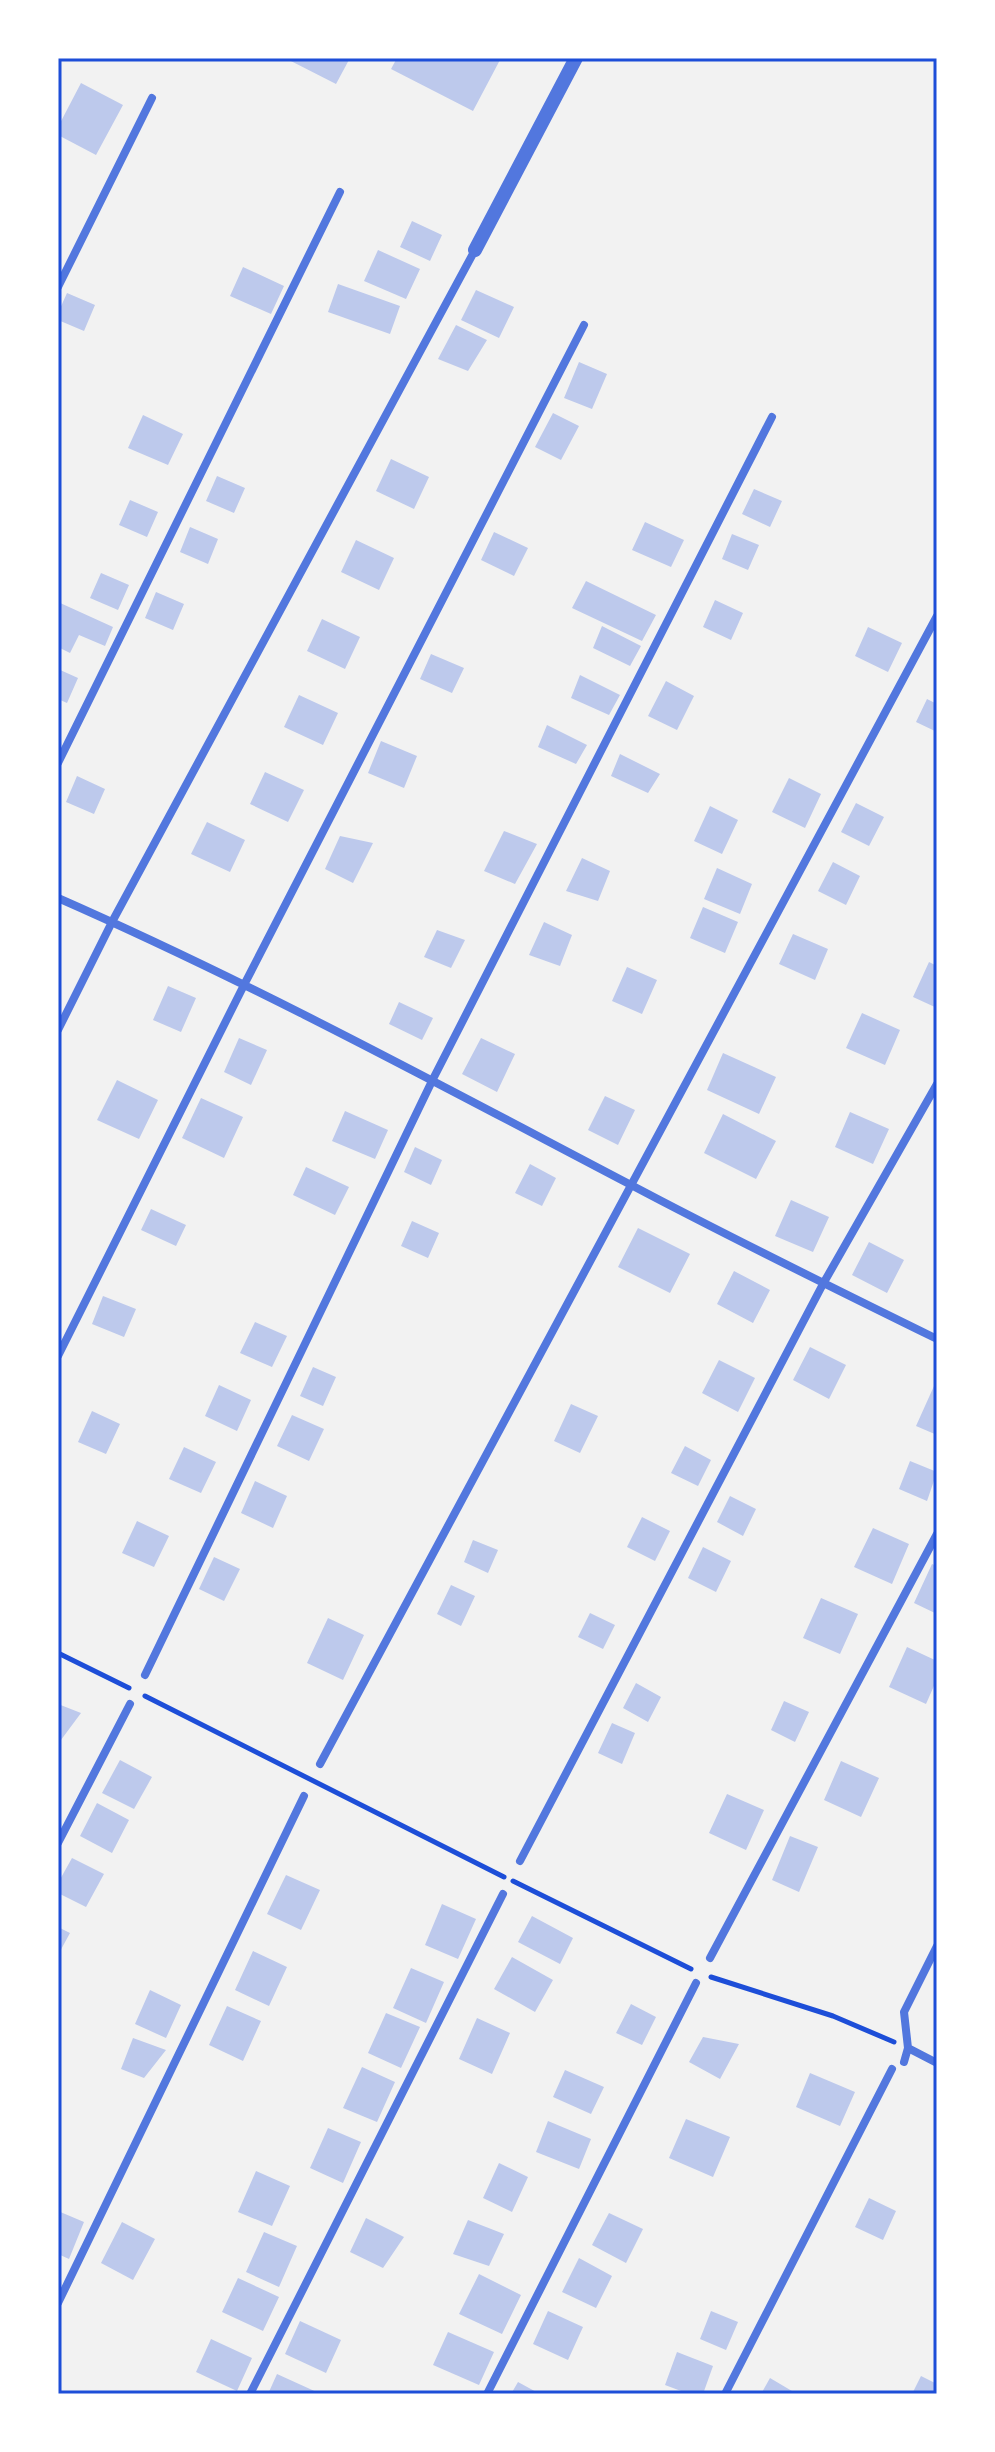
<svg xmlns="http://www.w3.org/2000/svg" width="995" height="2452" font-family="Raleway,sans-serif">
<style>
.building{fill:#bdc9ec}
.lines{fill:none;stroke-linecap:round;stroke-linejoin:round}
.path{stroke:#1d4ed8;stroke-width:5}
.minor{stroke:#5277de;stroke-width:8}
.tertiary{stroke:#5277de;stroke-width:14}
.neatline{fill:none;stroke:#1d4ed8;stroke-width:3}
</style>
<rect width="100%" height="100%" fill="#f2f2f2"/>
<path class="building" d="M285,58H350L336,84Z
M397,58H501L473,111L391,69Z
M81,83L123,105L96,155L58,135V127Z
M412,221L442,235L430,261L400,247Z
M378,250L420,269L406,299L364,281Z
M243,267L284,286L271,314L230,296Z
M338,284L400,306L390,334L328,312Z
M476,290L514,307L499,338L461,320Z
M67,293L95,305L84,331L58,320V313Z
M456,325L487,340L468,371L438,359Z
M579,362L607,374L592,409L564,398Z
M553,413L579,426L561,460L535,447Z
M143,415L183,434L168,465L128,448Z
M391,459L429,477L414,509L376,491Z
M217,476L245,488L234,513L206,501Z
M754,489L782,501L770,527L742,514Z
M130,500L158,512L147,537L119,525Z
M645,522L684,540L671,567L632,550Z
M190,527L218,539L208,564L180,552Z
M494,532L528,548L514,576L481,560Z
M732,534L759,545L748,570L722,559Z
M356,540L394,558L379,590L341,572Z
M101,573L129,585L118,610L90,598Z
M586,581L656,615L642,641L572,608Z
M156,592L184,604L173,630L145,618Z
M715,600L743,613L731,640L703,627Z
M58,602L113,627L105,646L79,635L70,653L58,647Z
M322,619L360,637L345,669L307,651Z
M602,626L641,646L630,666L593,648Z
M868,627L902,643L888,672L855,656Z
M431,654L464,668L452,693L420,679Z
M58,669L78,678L67,703L58,699Z
M580,675L620,695L609,715L571,698Z
M666,681L694,696L677,730L648,716Z
M299,695L338,713L323,745L284,727Z
M927,699L937,704V732L916,722Z
M547,725L587,745L576,764L538,747Z
M381,741L417,756L404,788L368,773Z
M620,754L660,774L648,793L611,776Z
M265,772L304,790L288,822L250,804Z
M77,776L105,789L94,814L66,802Z
M789,778L821,794L805,828L772,812Z
M856,803L884,817L869,846L841,832Z
M710,806L738,820L722,854L694,841Z
M207,822L245,840L230,872L191,854Z
M504,831L537,844L515,884L484,871Z
M340,836L373,843L353,883L325,869Z
M582,858L610,871L598,901L566,891Z
M833,862L860,876L846,905L818,891Z
M717,868L752,884L740,914L704,899Z
M703,907L738,922L725,953L690,938Z
M544,922L572,935L560,966L529,955Z
M437,930L465,940L451,968L424,957Z
M793,934L828,949L815,980L779,964Z
M929,962L937,966V1008L913,997Z
M627,967L657,980L642,1014L612,1001Z
M168,986L196,998L181,1032L153,1020Z
M399,1002L433,1018L422,1040L389,1024Z
M862,1013L900,1030L885,1065L846,1048Z
M239,1038L267,1050L251,1085L224,1072Z
M481,1038L515,1054L497,1092L462,1074Z
M723,1053L776,1077L759,1114L707,1090Z
M117,1080L158,1100L139,1139L97,1120Z
M605,1096L635,1110L618,1145L588,1130Z
M201,1098L243,1117L224,1158L182,1138Z
M345,1111L388,1130L375,1159L332,1141Z
M850,1112L889,1129L873,1164L835,1147Z
M723,1114L776,1141L756,1179L704,1153Z
M415,1147L442,1160L431,1185L404,1172Z
M530,1164L556,1178L542,1206L515,1193Z
M306,1167L349,1187L335,1215L293,1195Z
M791,1200L829,1217L813,1252L775,1236Z
M151,1209L186,1225L176,1246L141,1230Z
M412,1221L439,1233L428,1258L401,1246Z
M638,1228L690,1254L670,1293L618,1267Z
M869,1242L904,1260L887,1293L852,1275Z
M734,1271L770,1290L753,1323L717,1304Z
M103,1296L136,1309L124,1337L92,1324Z
M255,1322L287,1336L272,1367L240,1353Z
M810,1347L846,1365L829,1399L793,1380Z
M719,1360L755,1378L738,1412L702,1393Z
M313,1367L336,1377L323,1406L300,1396Z
M219,1385L251,1400L237,1431L205,1416Z
M934,1386L937,1387V1435L916,1426Z
M571,1404L598,1416L580,1453L554,1441Z
M92,1411L120,1424L106,1454L78,1442Z
M292,1415L324,1429L309,1461L277,1446Z
M685,1446L711,1460L698,1486L671,1473Z
M184,1447L216,1462L201,1493L169,1479Z
M910,1461L937,1472L927,1501L899,1489Z
M255,1481L287,1496L273,1528L241,1513Z
M730,1496L756,1509L743,1536L717,1522Z
M642,1517L670,1531L655,1561L627,1547Z
M137,1521L169,1536L154,1567L122,1553Z
M873,1528L909,1544L892,1584L854,1567Z
M473,1540L498,1550L488,1573L464,1562Z
M703,1547L731,1561L716,1592L688,1578Z
M214,1557L240,1569L224,1601L199,1589Z
M932,1564L937,1566V1614L914,1603Z
M451,1585L475,1596L461,1626L437,1614Z
M821,1598L858,1614L840,1654L803,1638Z
M590,1613L615,1625L603,1649L578,1637Z
M328,1618L364,1635L343,1680L307,1663Z
M907,1647L937,1661V1679L926,1704L889,1687Z
M636,1683L661,1697L648,1722L623,1708Z
M784,1701L809,1712L795,1742L771,1730Z
M58,1704L81,1713L58,1744Z
M612,1723L635,1733L622,1764L598,1753Z
M120,1760L152,1777L134,1809L102,1793Z
M841,1761L879,1778L861,1817L824,1800Z
M727,1794L764,1810L746,1850L709,1833Z
M97,1803L129,1820L112,1853L80,1836Z
M790,1836L818,1847L799,1892L772,1880Z
M72,1858L104,1874L86,1907L58,1893V1883Z
M286,1875L320,1890L301,1930L267,1914Z
M442,1904L476,1919L458,1959L425,1945Z
M532,1916L573,1938L560,1964L518,1942Z
M58,1927L70,1933L58,1955Z
M253,1951L287,1967L269,2006L235,1990Z
M512,1957L553,1980L535,2012L494,1989Z
M411,1968L444,1982L426,2023L393,2008Z
M150,1990L181,2005L166,2038L135,2024Z
M631,2004L656,2017L642,2045L616,2033Z
M227,2006L261,2021L243,2061L209,2045Z
M386,2013L420,2027L401,2068L368,2053Z
M477,2018L510,2033L492,2074L459,2059Z
M703,2037L739,2044L720,2079L689,2062Z
M133,2038L166,2050L144,2078L121,2069Z
M362,2067L395,2082L377,2122L343,2108Z
M565,2070L604,2087L591,2114L553,2097Z
M810,2073L855,2092L840,2126L796,2107Z
M686,2119L730,2137L713,2177L669,2158Z
M548,2121L591,2139L579,2169L536,2152Z
M328,2128L361,2142L343,2183L310,2168Z
M499,2163L528,2177L512,2212L483,2198Z
M256,2171L290,2186L272,2226L238,2212Z
M869,2198L896,2211L883,2240L855,2227Z
M58,2211L84,2222L69,2259L58,2254Z
M609,2213L643,2229L626,2263L592,2245Z
M366,2218L404,2237L383,2268L350,2252Z
M468,2220L504,2234L489,2266L453,2254Z
M122,2222L155,2239L133,2280L101,2263Z
M264,2232L297,2246L279,2287L246,2272Z
M579,2258L612,2276L596,2308L562,2292Z
M479,2274L521,2295L502,2334L459,2314Z
M238,2278L279,2297L263,2331L222,2312Z
M548,2311L583,2327L568,2360L533,2344Z
M711,2311L738,2322L726,2350L700,2339Z
M300,2321L341,2340L326,2373L285,2354Z
M448,2332L494,2352L479,2385L433,2365Z
M211,2339L252,2358L237,2391L196,2372Z
M677,2352L713,2366L703,2394H689L665,2385Z
M277,2374L321,2394H268Z
M921,2376L937,2384V2394H912Z
M770,2378L797,2394H761Z
M518,2382L540,2394H511Z"/>
<g class="lines">
<path class="path" d="M58,1653L129,1688
M145,1696L504,1877
M513,1881L691,1969
M711,1977L833,2016L894,2042"/>
<path class="minor" d="M58,287L152,98
M58,763L340,192
M58,898C256,985 442,1086 633,1186C733,1239 835,1289 937,1339
M58,1030L112,922L475,250
M58,1356L245,983L584,325
M145,1675L433,1079L772,417
M320,1764L937,616
M58,1843L130,1704
M520,1861L823,1284L937,1084
M710,1958L937,1534
M908,2048L937,2063
M904,2062L908,2048L904,2012L937,1946
M58,2303L304,1796
M250,2394L503,1894
M487,2394L696,1983
M725,2394L892,2069"/>
<path class="tertiary" d="M475,250L576,58"/>
</g>
<rect width="995" height="2452" fill="none" stroke="#ffffff" stroke-width="120"/>
<rect x="60" y="60" width="875" height="2332" class="neatline"/>
</svg>
